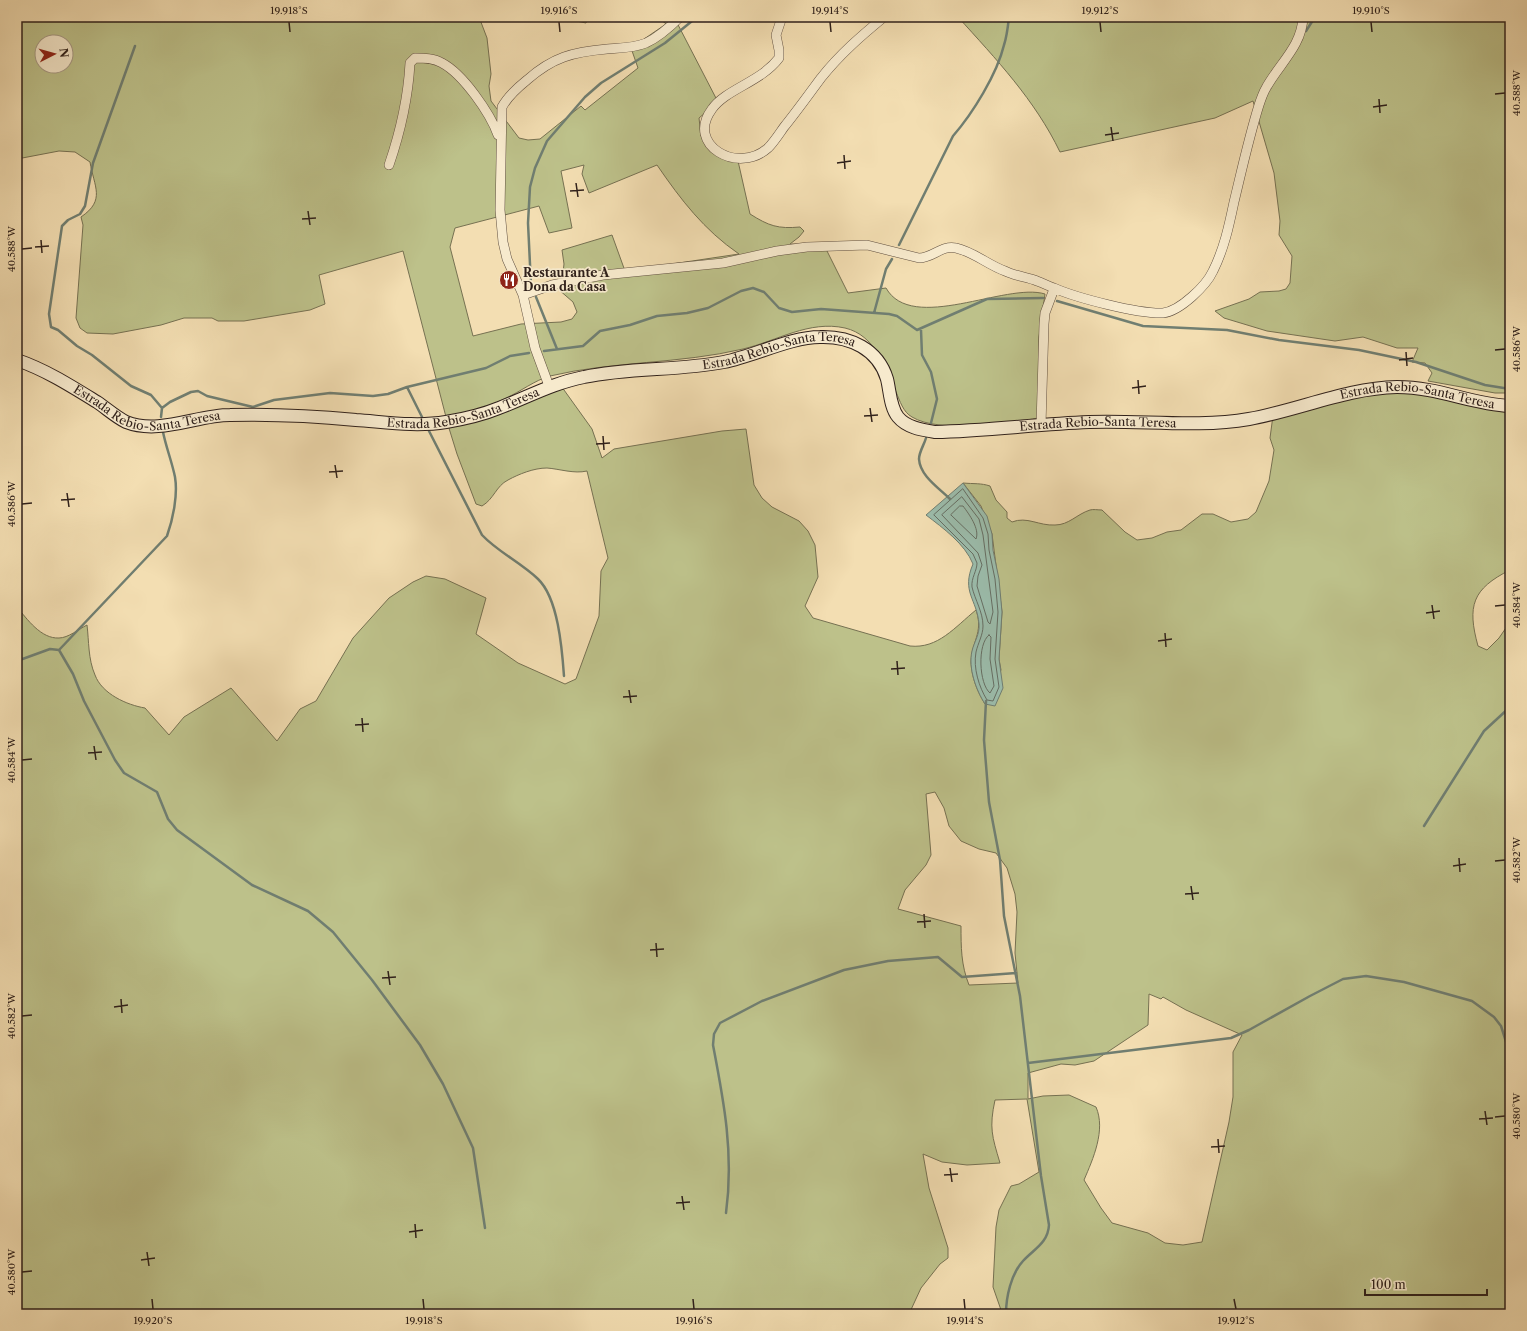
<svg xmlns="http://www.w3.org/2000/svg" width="1527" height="1331" font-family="'Libre Caslon Text',serif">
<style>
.green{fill:#bdc18a;stroke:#767152;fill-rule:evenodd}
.water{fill:#9bbcab;stroke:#707e71}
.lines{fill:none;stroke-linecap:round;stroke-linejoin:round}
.shore{stroke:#666e63;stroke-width:1}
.stream{stroke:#707e71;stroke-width:2.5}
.street-casing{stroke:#615041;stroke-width:10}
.secondary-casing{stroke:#30211b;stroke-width:14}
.street{stroke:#f7eacd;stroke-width:9}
.secondary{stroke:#f7eacd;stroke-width:12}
.ticks{fill:none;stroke:#30211b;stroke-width:1.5}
.labels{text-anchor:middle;stroke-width:3.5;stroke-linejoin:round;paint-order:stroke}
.poi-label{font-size:12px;font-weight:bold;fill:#30211b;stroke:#f7eacd;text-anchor:start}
.street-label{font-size:12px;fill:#30211b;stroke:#f7eacd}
.neatline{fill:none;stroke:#30211b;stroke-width:1.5}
.ticks-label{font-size:10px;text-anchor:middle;fill:#30211b}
</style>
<rect width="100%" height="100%" fill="#f3deb2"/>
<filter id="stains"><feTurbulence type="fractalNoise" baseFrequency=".005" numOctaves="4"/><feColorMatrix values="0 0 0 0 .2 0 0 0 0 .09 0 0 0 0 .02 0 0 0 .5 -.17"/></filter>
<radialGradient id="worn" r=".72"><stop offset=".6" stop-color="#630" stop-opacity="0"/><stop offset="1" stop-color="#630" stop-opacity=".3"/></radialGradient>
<path class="green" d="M17,17H479L487,38L491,74L489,86L491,101L519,138L528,140L540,139L581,106L585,110L638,68L631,48L666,24L658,17H674L718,102L699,118L701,136L738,161L750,214C769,226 778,229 800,227L804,231L799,237L790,244L824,245L848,293L886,288C912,334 1006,282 1045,294L1039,337V418C1006,422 940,434 912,417C903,412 900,401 896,392C885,367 875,335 845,328C809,320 777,341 743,349C680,364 613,361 550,376C535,380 520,392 506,398C487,408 466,413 446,417L403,251L319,275L325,304L310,310L244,321H218L212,318H184L161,325L113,334L87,333L80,328L76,318L83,225L81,217C106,200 94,187 90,162L75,152L59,151L17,159ZM42,42H66V66H42ZM584,165L582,174L589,193L657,165C681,200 704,230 739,254L625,271L612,235L562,250L564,264L562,281L557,284L558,289L573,302L577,312L572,319L561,322L521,324L473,336L450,247L455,228L539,206L549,233L572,228L561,171Z
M557,17H589L586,23Z
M958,17H1510V393H1495L1428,381L1432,373L1425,363L1412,362L1418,348H1397L1363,337L1335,341L1267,331L1224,318L1215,311L1249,299L1260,292L1279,291L1286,289L1290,283L1292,256L1279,235L1280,221L1274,173L1253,101L1215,118L1060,152C1035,100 996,59 958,17Z
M559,383L592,429L602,458L614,449L722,431L746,429L754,485L762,498L772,507L799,521L808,531L815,545L818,577L805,606L813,618L910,646C938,649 955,627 976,610C984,633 971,642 971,663C972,678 977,691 985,704L1001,670L999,659L1002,612L992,534L981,506L963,483C974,484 981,483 990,486L996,500L1007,512V518L1012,522C1027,516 1039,526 1055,525C1069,525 1077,514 1090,510C1093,509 1098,510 1102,510L1125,532L1137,540L1152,538L1167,532L1181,530L1202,514H1213L1231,522L1248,519L1256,512L1269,481L1274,450L1270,438L1274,408L1358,389L1430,394L1510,407V570C1472,589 1467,606 1478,646L1487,650L1499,638L1510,622V1314H1011L1001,1310L993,1287L996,1227L999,1210L1011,1186L1019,1184L1039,1172L1027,1099L995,1100C989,1128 992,1136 1000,1163L967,1165L942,1162L923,1154L929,1188L948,1248V1258L940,1264L921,1288L909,1314H17V607C27,619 41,639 59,638C68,638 79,629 87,625C89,641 88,659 95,675C102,694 127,705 145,708L169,735L184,717L231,688L277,741L300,709L316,701L353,638L389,598L413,582L426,576L445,579L486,598L476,634L518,663L565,684L576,679L599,616L601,571L608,558L587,471C574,474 560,469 547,468C534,468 519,474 508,480C496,486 494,499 482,506L476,504L457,454L448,425ZM935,792L944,808L949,826L961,841L979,849L996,853L1007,868L1015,894L1017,912L1015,953L1018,983L969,985C961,965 961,947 961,926L898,909L905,890L926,865L931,855L926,794ZM1149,994L1161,999L1163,997L1186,1010L1242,1035L1233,1052V1097L1229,1122L1202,1242L1183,1245L1165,1243L1148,1233L1112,1223L1101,1208L1084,1180C1093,1159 1106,1130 1096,1107L1069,1095L1043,1096L1028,1099V1073L1061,1064L1075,1065L1094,1061L1148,1025Z"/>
<path class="water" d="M963,483L987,516L992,534L993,550L999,579L1002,612L999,659L1003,688L995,706L985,704C976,690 968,668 972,651C974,642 980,634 979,624C977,599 961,592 973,564C965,544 943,528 926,515Z"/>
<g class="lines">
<path class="shore" d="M963,489L983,518L988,534L989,550L995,579L998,612L995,659L999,687L993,701L987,700C979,687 973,668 976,652C978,643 983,635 983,626C983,612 975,600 972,587C971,578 977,571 977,563L973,554L934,515Z
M962,497L979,519L983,535L993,612L990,624L988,622L977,586L978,576L982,565L978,553L942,515Z
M960,506H963C969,514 980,529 976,539L951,515Z
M989,635L991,637L990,659L994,686L990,693C979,684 977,644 989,635Z"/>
<path class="stream" d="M1306,31L1315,17
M135,46L93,163L85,206L80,214L68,220L62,226L49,314L51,327L58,330L77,346L92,355L131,386L151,395L162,408
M899,245L953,136C973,113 997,74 1004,45C1007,36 1008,26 1009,17
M531,285L528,223L530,187L535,168L547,141L585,97L601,83L665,43L697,17
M536,297L557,349
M1057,301L1143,326L1227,330L1279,340L1359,350L1416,362L1485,385L1510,389
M874,313L886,269L892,259
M921,330L922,355L931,372L937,399L931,423
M544,351L583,346L600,331L630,325L657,316L687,313L708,308L741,291L753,288L764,292L779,308L792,312L821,309L889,314L897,316L917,330L987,299L1043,298
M407,387L422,417
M161,417L162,408L170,402L191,392L198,391L207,396L253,407L274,400L330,393L373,396L388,394L407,387L486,368L510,356L529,353
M429,431L482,535C498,552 520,562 538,579C558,598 562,648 564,676
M926,438C924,445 919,452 919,459C920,476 939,488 950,499
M59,650L73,674L84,701L115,760L124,773L157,792L168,819L177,830L252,885L308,911L333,932L372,980L420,1045L443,1084L473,1148L485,1228
M17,661L50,649L59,650L167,536C173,519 178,495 175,477C172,462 166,447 163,432
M986,701L984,740L989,802L1000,860L1004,916L1020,996L1041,1176L1049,1225C1048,1243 1034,1249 1023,1261C1011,1274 1006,1297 1006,1314
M1424,826L1484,731L1510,707
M1028,1063L1231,1038L1249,1030L1310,996L1343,979L1366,976L1404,982L1472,1001L1494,1017L1501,1026L1510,1054
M726,1213C734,1154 724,1102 713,1045L714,1034L720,1023L762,1001L844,970L888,961L938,957L962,977L1016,973"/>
<g class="street-casing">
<path id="street" d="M782,17L776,35L779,50V58C761,82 726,89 712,109C685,145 738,175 768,148C774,142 779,134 784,127C797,111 809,94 821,78C840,54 861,36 884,17
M389,165C401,130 408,100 410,63L415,58C424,58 434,58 442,63C463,74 490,113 498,135
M523,295L552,285L603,275L723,263L777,251L807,247L867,245L919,258C933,258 941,245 956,248C974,252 988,265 1005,271C1015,276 1027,277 1037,281C1043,283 1048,286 1054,288C1077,298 1138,314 1163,313C1180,311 1206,286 1213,271C1224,249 1229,226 1234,202C1242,169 1249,137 1259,105C1261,99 1263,93 1266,88C1279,64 1302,46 1303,17
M549,386L535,348L523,295L507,259L503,242L500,210L502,107C508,96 517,88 527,80C553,57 573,52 607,49C620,48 634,48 646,43C659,37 670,27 680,17
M1041,425L1044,324L1045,313L1054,289"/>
</g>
<g class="secondary-casing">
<g id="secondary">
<path id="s1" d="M17,360C46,370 71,386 97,402C106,408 116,417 126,422C159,435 197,415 230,415C272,414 314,416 356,420C385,422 416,427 446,422C464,419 482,415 499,408C528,397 553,383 584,377C630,367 678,371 724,362C754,356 791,337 820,337C850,336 878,349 887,379C890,391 890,407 898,417C907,428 923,430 935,432C986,431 1038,424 1089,422C1142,420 1197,428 1249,419C1299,410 1347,388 1397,387C1439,387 1470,404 1510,406"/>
</g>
</g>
<use href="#street" class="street"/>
<use href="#secondary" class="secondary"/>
</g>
<path class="ticks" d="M289,22L290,32M559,22L560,32M830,22L831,32M1100,22L1101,32M1371,22L1372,32M1495,94L1505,93M1379,99L1380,113M1373,107L1387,105M1111,127L1113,141M1105,135L1119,133M844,155L845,169M837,163L851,161M576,183L578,197M570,191L584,190M308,211L310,225M302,219L316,218M41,240L42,253M35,247L49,246M22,249L32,248M1495,350L1505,349M1406,352L1407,366M1399,360L1413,358M1138,380L1139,394M1132,388L1146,386M870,408L872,422M864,416L878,415M603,436L604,450M596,444L610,443M335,465L337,478M329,472L343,471M67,493L69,507M61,500L75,499M22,504L32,503M1432,605L1434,619M1495,606L1505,605M1426,613L1440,611M1165,633L1166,647M1158,641L1172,639M897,661L898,675M891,669L905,668M629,690L631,703M623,697L637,696M362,718L363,732M355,725L369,724M94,746L96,760M88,753L102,752M22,760L32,759M1459,858L1460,872M1495,861L1505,860M1453,866L1466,864M1191,886L1193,900M1185,894L1199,893M924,914L925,928M917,922L931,921M656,943L657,957M650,950L664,949M388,971L390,985M382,978L396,977M121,999L122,1013M114,1007L128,1005M22,1016L32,1015M1485,1111L1487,1125M1495,1117L1505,1116M1479,1119L1493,1118M1218,1139L1219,1153M1211,1147L1225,1146M950,1168L952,1182M944,1175L958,1174M682,1196L684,1210M676,1203L690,1202M415,1224L416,1238M409,1232L423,1230M147,1252L149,1266M141,1260L155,1258M22,1272L32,1271M152,1299L153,1309M423,1299L424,1309M693,1299L694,1309M964,1299L965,1309M1234,1299L1236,1309"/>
<defs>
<g id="restaurant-disc" transform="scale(1)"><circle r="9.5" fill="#8f2418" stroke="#f7eacd"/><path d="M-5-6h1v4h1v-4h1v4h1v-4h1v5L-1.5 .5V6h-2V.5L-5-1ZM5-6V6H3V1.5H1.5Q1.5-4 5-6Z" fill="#fff"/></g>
</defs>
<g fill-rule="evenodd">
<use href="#restaurant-disc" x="509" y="280"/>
</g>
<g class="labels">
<g class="poi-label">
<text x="523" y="277">Restaurante A<tspan x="523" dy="14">Dona da Casa</tspan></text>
</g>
<g class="street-label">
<text dy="4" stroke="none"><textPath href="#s1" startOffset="791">Estrada Rebio-Santa Teresa</textPath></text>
<text dy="4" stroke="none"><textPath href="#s1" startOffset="143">Estrada Rebio-Santa Teresa</textPath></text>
<text dy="4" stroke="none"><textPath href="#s1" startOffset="1487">Estrada Rebio-Santa Teresa</textPath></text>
<text dy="4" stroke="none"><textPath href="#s1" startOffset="467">Estrada Rebio-Santa Teresa</textPath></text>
<text dy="4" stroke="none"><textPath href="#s1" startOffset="1163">Estrada Rebio-Santa Teresa</textPath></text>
</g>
</g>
<rect width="1527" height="1331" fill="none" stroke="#f3deb2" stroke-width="44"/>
<g transform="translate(54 54) rotate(84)"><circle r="19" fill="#f7eacd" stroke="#a79a86"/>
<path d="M0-3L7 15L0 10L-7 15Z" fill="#8f2418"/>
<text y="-6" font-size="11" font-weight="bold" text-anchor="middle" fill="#30211b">N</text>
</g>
<path d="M1365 1289v6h122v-6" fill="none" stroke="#30211b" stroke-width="2"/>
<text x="1371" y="1289" font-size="12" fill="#30211b" stroke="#f7eacd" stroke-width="3" paint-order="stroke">100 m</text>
<rect x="22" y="22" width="1483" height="1287" class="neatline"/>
<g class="ticks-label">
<text x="289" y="14">19.918°S</text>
<text x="559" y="14">19.916°S</text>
<text x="830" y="14">19.914°S</text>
<text x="1100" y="14">19.912°S</text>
<text x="1371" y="14">19.910°S</text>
<text transform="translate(1516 93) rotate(-90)" y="4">40.588°W</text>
<text transform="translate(11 249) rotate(-90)" y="4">40.588°W</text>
<text transform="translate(1516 349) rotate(-90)" y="4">40.586°W</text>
<text transform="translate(11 504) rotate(-90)" y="4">40.586°W</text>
<text transform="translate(1516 605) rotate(-90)" y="4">40.584°W</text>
<text transform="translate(11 760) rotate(-90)" y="4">40.584°W</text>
<text transform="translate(1516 860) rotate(-90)" y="4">40.582°W</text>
<text transform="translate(11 1016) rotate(-90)" y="4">40.582°W</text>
<text transform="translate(1516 1116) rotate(-90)" y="4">40.580°W</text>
<text transform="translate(11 1272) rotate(-90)" y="4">40.580°W</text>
<text x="153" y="1324">19.920°S</text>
<text x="424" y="1324">19.918°S</text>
<text x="694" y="1324">19.916°S</text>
<text x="965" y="1324">19.914°S</text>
<text x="1236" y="1324">19.912°S</text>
</g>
<rect width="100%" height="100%" filter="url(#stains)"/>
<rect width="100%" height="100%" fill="url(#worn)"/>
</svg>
